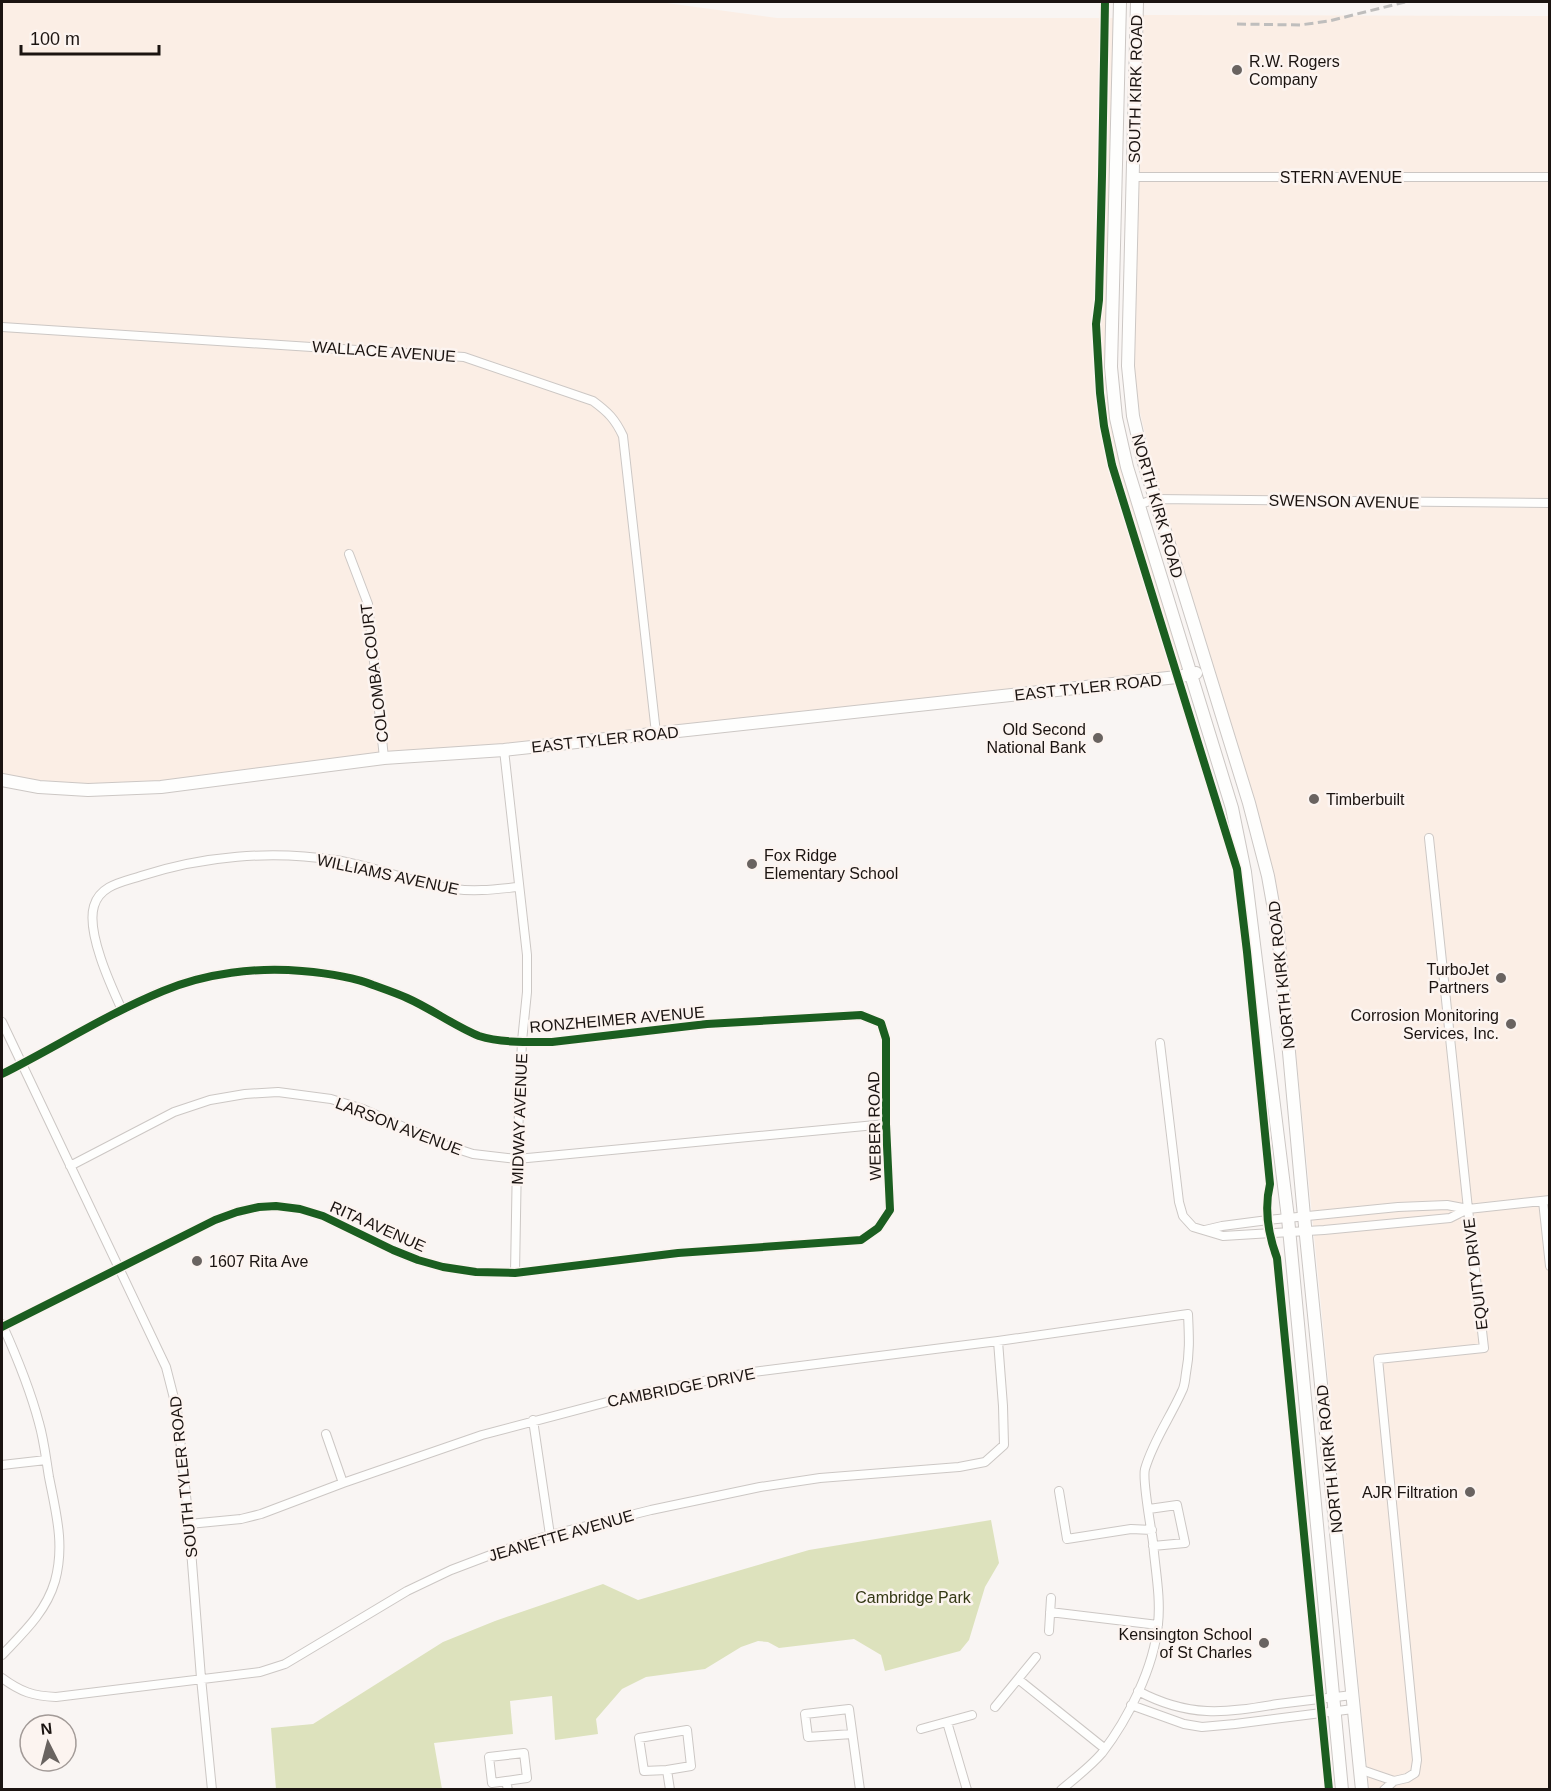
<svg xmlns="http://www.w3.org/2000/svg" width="1551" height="1791" font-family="Arial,sans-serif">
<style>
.industrial{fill:#fbeee5}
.green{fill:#dde2bd}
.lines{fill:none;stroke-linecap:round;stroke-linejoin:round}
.street-casing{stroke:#ccc7c4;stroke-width:10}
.secondary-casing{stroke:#ccc7c4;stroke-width:14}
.street{stroke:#fefefd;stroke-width:8}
.secondary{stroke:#fefefd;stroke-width:12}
.rail{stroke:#bfbebd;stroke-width:3;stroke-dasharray:9 4.5;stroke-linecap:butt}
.cycleway-casing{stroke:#fcf4f0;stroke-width:11}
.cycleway{stroke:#1b5e20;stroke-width:8}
.poi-dot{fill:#696360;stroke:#fcf4f0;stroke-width:2}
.labels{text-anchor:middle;stroke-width:5;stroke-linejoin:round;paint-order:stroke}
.poi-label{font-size:16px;fill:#1b1411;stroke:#fcf4f0;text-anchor:end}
.street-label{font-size:16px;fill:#1b1411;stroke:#fcf4f0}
.park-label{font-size:16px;fill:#343914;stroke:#fcf4f0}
</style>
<rect width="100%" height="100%" fill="#f9f5f3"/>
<path class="industrial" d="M2,2H659L777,18H1114L1106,352V393L1120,463L1184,671L165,782L80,784L28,779L2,775Z
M1141,15L1549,16V499L1160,495L1136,396L1134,341Z
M1162,504L1549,508V1789H1369L1287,963L1268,856L1236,740Z"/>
<path class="green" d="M991,1520L999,1563L985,1587L969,1640L960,1651L885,1671L881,1655L854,1639L779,1648L768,1642L758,1641L741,1647L705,1669L646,1677L622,1689L596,1719L598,1734L555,1740L552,1696L510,1701L513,1734L434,1743L442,1789H276L271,1728L313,1724L443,1642L495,1621L603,1584L638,1600L809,1550Z"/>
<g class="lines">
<g class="street-casing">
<path id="street" d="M1132,177H1550
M2,327L464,357L593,401C608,412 615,419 623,436L656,733
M1138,505L1155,499L1550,503
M349,554L368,604L384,758
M504,750L527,955V992L522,1041L517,1159L515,1273
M122,1010C111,986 86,932 94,906C100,885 123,882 141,876C203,856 271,850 335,860C376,866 414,884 455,889C476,892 497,889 518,887
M2,1022L166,1367L177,1410L189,1524L201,1678L212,1790
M1160,1043L1179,1202L1183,1216L1193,1227L1223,1236L1324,1230L1450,1218L1468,1209
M2,1074C56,1047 107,1014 163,991C206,973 256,967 302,971C325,973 351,976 373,985C384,989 396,993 407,998C432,1009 454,1026 479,1036C501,1043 529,1042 552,1042L707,1024L861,1015L881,1023L886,1039V1124L890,1210L878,1228L861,1240L678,1253L515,1273L476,1272L443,1267L418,1260L393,1250L323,1216L300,1209L276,1206L259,1207L237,1212L215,1220L2,1327
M70,1166L174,1112L210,1100L245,1094L278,1092L331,1099L363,1109L442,1144L473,1154L517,1159L886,1124
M1543,1201L1550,1266
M1205,1230L1222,1226L1268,1220L1398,1207L1447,1205L1468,1209L1550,1200
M533,1420L550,1535
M326,1434L343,1483
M2,1465L46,1460
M1059,1491L1067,1539L1131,1529L1152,1530
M1149,1509L1177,1505L1185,1543L1153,1546
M189,1524L241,1519L261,1514L343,1483L482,1435L645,1392L753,1372L998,1341L1188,1314C1189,1336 1190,1352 1186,1373C1185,1379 1185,1386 1182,1391C1170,1418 1153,1441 1145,1469C1142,1480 1151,1527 1153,1542C1155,1569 1161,1597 1158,1624C1154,1668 1128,1719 1102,1753C1090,1767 1075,1778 1061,1790
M1050,1612L1158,1625
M1049,1631L1051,1598
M2,1655C23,1633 46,1612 55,1581C65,1545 56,1513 49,1477C46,1459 44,1440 39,1423C30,1389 16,1355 2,1324
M2,1678C21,1692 33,1696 56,1697L260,1672L285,1664L407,1591L451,1570L501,1551L550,1535L651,1510L760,1487L820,1478L959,1467L985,1462L1004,1445L1003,1406L998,1341
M1018,1679L1104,1748
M1138,1691C1189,1718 1224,1713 1278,1704C1303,1701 1327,1698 1352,1695
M1131,1705L1184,1724L1202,1727L1235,1724L1353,1709
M995,1707L1036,1657
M947,1722L967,1790
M921,1729L972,1715
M852,1734L808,1737L805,1714L849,1709L860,1790
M1359,1769L1394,1781
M667,1770L644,1771L639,1738L687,1730L691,1766L667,1770L670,1790
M506,1781L492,1783L489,1757L524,1753L527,1778L506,1781L508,1790
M1384,1790L1394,1781L1407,1778L1415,1773L1417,1760L1378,1359L1484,1348L1468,1209L1429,838"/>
</g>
<g class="secondary-casing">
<path id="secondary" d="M1120,2L1111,367L1116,418L1127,467L1232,808L1245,872L1288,1218L1342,1790
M1137,2L1128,366L1133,416L1144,463L1249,803L1268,876L1278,932L1304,1216L1362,1790
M2,780L39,787L88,790L161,787L384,758L504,750L1177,677L1196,673"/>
</g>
<use href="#street" class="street"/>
<use href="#secondary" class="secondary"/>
<path class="rail" d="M1237,24L1300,25L1329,21L1405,2"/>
<g class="cycleway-casing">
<path id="cycleway" d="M1105,2L1102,176L1099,300L1096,324L1100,393L1104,426L1112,465L1237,869L1247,952L1270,1184C1264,1209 1268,1234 1277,1258L1329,1790
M2,1074C56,1047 107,1014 163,991C206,973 256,967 302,971C325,973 351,976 373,985C384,989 396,993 407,998C432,1009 454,1026 479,1036C501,1043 529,1042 552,1042L707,1024L861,1015L881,1023L886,1039V1124L890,1210L878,1228L861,1240L678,1253L515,1273L476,1272L443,1267L418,1260L393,1250L323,1216L300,1209L276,1206L259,1207L237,1212L215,1220L2,1327"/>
</g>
<use href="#cycleway" class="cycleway"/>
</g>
<g class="poi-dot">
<circle cx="1237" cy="70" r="6"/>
<circle cx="1098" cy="738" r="6"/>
<circle cx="1314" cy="799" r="6"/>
<circle cx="752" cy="864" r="6"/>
<circle cx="1501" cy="978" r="6"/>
<circle cx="1511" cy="1024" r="6"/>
<circle cx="197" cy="1261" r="6"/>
<circle cx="1470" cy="1492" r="6"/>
<circle cx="1264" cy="1643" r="6"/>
</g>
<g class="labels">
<g class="poi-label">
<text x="1249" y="67" text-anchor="start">R.W. Rogers<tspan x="1249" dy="18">Company</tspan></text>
<text x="1086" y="735">Old Second<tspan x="1086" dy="18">National Bank</tspan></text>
<text x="1326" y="805" text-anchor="start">Timberbuilt</text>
<text x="764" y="861" text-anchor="start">Fox Ridge<tspan x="764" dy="18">Elementary School</tspan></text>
<text x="1489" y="975">TurboJet<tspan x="1489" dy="18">Partners</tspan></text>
<text x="1499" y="1021">Corrosion Monitoring<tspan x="1499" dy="18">Services, Inc.</tspan></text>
<text x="209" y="1267" text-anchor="start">1607 Rita Ave</text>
<text x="1458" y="1498">AJR Filtration</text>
<text x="1252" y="1640">Kensington School<tspan x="1252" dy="18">of St Charles</tspan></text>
</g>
<g class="street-label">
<text transform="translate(1135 89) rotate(-89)" y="6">SOUTH KIRK ROAD</text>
<text x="1341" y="183">STERN AVENUE</text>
<text transform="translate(384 351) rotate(4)" y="6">WALLACE AVENUE</text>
<text transform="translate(1344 501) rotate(1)" y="6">SWENSON AVENUE</text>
<text transform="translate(1158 506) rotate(74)" y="6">NORTH KIRK ROAD</text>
<text transform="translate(374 673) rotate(-97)" y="6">COLOMBA COURT</text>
<text transform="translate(1088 687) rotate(-6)" y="6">EAST TYLER ROAD</text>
<text transform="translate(605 739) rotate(-6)" y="6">EAST TYLER ROAD</text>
<text transform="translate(388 874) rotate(12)" y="6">WILLIAMS AVENUE</text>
<text transform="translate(1281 975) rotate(-96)" y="6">NORTH KIRK ROAD</text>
<text transform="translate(617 1019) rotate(-5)" y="6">RONZHEIMER AVENUE</text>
<text transform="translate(519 1119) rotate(-88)" y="6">MIDWAY AVENUE</text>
<text transform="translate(399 1126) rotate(21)" y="6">LARSON AVENUE</text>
<text transform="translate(874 1126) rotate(-91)" y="6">WEBER ROAD</text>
<text transform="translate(378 1226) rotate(24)" y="6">RITA AVENUE</text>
<text transform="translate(1475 1274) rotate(-97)" y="6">EQUITY DRIVE</text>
<text transform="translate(681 1387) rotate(-11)" y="6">CAMBRIDGE DRIVE</text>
<text transform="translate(1329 1459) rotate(-96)" y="6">NORTH KIRK ROAD</text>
<text transform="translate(183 1477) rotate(-96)" y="6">SOUTH TYLER ROAD</text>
<text transform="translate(561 1535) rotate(-16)" y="6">JEANETTE AVENUE</text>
</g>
<g class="park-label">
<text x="913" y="1603">Cambridge Park</text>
</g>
</g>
<rect width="1551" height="1791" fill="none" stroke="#1b1411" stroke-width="6"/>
<g transform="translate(48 1743) rotate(354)"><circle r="28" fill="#fcf4f0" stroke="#a29a97" stroke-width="1.5"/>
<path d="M0-4.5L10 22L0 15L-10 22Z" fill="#696360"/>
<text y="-9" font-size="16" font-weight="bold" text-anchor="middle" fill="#1b1411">N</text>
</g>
<path d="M21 45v9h138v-9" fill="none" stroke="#1b1411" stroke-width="3"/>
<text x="30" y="45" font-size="18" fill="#1b1411" stroke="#fcf4f0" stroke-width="4.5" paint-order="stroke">100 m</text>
</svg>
